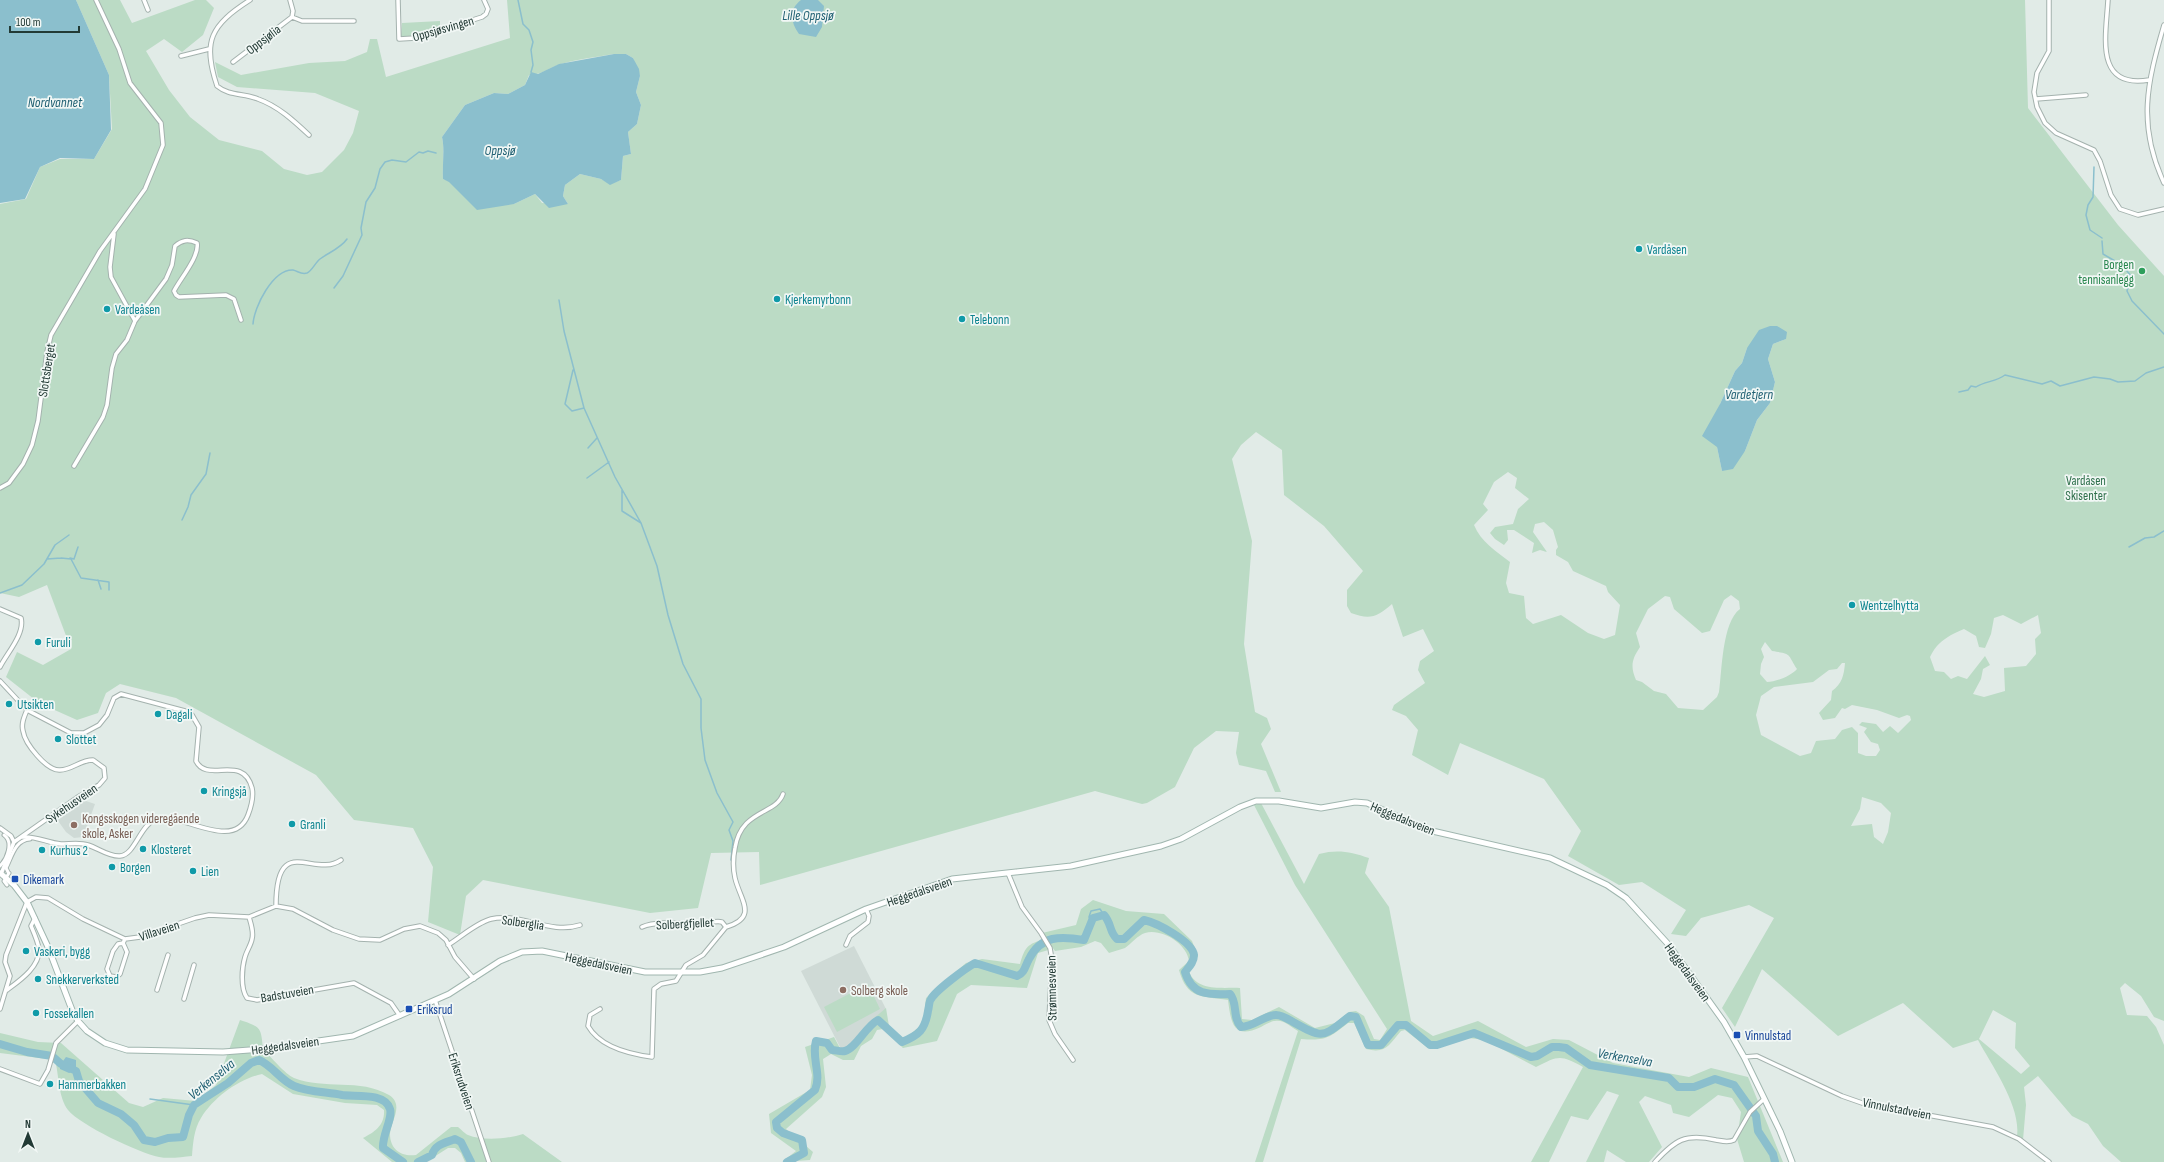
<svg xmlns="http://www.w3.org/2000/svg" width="2164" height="1162" font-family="'Sofia Sans Condensed',sans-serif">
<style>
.built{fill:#cfdad6}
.green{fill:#bbdbc5;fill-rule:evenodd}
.water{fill:#8bbfcd}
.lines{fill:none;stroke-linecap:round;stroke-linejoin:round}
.stream{stroke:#8bbfcd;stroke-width:1.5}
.river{stroke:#8bbfcd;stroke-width:8}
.pedestrian-casing{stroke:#a4b2ae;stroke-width:5}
.minor-casing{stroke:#a4b2ae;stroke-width:5.5}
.secondary-casing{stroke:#a0b6af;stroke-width:7}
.pedestrian{stroke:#fff;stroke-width:3}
.minor{stroke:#fff;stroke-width:3.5}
.secondary{stroke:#fff;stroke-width:5}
.culture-dot{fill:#0f9aa8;stroke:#f1f7f5;stroke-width:1.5}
.leisure-dot{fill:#2e9e5b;stroke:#f1f7f5;stroke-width:1.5}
.education-dot{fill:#8d6e63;stroke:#f1f7f5;stroke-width:1.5}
.transit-dot{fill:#1a4fb4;stroke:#f1f7f5;stroke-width:1.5}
.labels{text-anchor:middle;stroke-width:3.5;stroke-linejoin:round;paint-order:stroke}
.street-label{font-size:13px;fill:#223a35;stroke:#f1f7f5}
.culture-label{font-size:13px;fill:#0d838f;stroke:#f1f7f5;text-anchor:start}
.leisure-label{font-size:13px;fill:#27864d;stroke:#f1f7f5;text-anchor:end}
.park-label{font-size:13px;fill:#2e6f4b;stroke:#f1f7f5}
.education-label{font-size:13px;fill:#785e54;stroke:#f1f7f5;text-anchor:start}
.transit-label{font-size:13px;fill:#164399;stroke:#f1f7f5;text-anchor:start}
.water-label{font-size:14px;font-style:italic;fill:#206073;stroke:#f1f7f5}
</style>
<rect width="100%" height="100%" fill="#e1ebe7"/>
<path class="built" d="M80,799L95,804L83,837L74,838L66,832L56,818Z
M854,946L886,1009L867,1024L851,1049H841L801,971Z"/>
<path class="green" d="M76,0H120L132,23L195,0H206L214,8L203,35L182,52L164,39L146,51L169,90L190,117L219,140L262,151L284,169L307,175L322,172L344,150L353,133L359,111L315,93L237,87L218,77L215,62L241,75L309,63L345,61L367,52L370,39H377L386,77L510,38L507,0H2025L2028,108L2118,225L2164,276V1021L2154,1017L2141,996L2125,983L2120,988L2127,1015L2147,1016L2156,1027L2164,1045V1162H2121L2103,1146L2088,1124L2072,1116L2038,1076L2024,1087L2026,1105L2023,1140L2017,1136C2021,1106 1992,1066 1978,1040L1953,1048L1903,1003L1838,1036L1762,969L1735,1027L1722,1008L1774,918L1749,905L1701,918L1686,936L1671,934L1686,910L1642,882L1619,885L1568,856L1581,831L1544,779L1460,743L1448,775L1412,755L1418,730L1406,716L1392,710L1394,705L1425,683L1418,670L1420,661L1434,651L1423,629L1403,637L1392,604C1377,617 1370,620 1351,613L1347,606V590L1363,571L1324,526L1284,495L1282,450L1256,432L1241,445L1232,459L1252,541L1244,644L1255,712L1267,718L1271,729L1261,744L1281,792H1275L1266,771L1239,765L1236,753L1239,732L1216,731L1194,748L1175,787L1147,803L1142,804L1095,791L760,885L759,852L711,853L698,908L650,913L483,880L466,896L460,935L428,922L433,867L413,828L354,820L316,775L176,698L120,684L106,693L98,713L77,720L39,703L6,677L17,652L43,665L71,649L47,585L19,597L0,593V204L26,199L40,167L60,159H94L112,129L109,75ZM614,54H626L633,58L640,76L636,92L641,105L637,124L628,132L631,154L623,156L621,180L610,184L601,179L580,174L565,185L563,196L568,204L542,203L535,194L514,204L443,179C442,165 445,150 442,137L465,105L494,93L508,94L525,85L529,75C544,74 548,68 561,64C578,59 596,57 614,54ZM1786,339L1773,344L1768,359L1775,382L1770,403L1757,420L1745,451L1722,471L1717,447L1720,404L1735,371L1742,363L1747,348ZM1508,472L1517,478L1515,488L1529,499L1518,509L1513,524L1495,527L1490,533L1495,539L1504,545L1508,540L1507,530H1514L1534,543L1532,553L1540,550L1547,552L1533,532L1535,524L1544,522L1553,530L1558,547L1556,550V555L1568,562L1573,571L1606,586L1608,592L1620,605L1615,635L1604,639L1588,633L1561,615L1533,624L1526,618L1524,596L1509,593L1506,583L1510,562C1496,551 1481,542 1474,525L1488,510L1483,504L1494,482ZM1731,595L1739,601L1740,609C1722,622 1722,671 1719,692L1717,697L1703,710L1678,708L1666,694L1654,691L1642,682L1636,680C1630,666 1632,659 1640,647L1636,633L1648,609L1665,596L1670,597L1674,609L1702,633L1710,631L1724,600ZM2003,615L2021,624L2038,615L2041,633L2035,639L2036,654L2026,666L2004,668L2005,691L1984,697L1973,694L1981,679L1983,669L1990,665L1985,656L1967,679L1958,676L1951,679L1944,672L1935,671L1930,657C1938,641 1948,636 1964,629L1976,636L1979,647L1985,648L1991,634L1994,618ZM1765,642L1772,651C1793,654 1787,654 1797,669C1791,676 1776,682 1767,682L1760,674L1761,664L1764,657L1761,649ZM1842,663H1845C1844,675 1842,684 1832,691L1831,700L1819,713L1823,720L1835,718L1842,708L1845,709L1852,705L1877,710L1899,718L1907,715L1910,716L1911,720L1898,733L1890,726L1883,732L1876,724L1862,722L1859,725L1867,728L1864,732L1871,742L1878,744L1880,750L1876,756H1866L1858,753V733L1852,727L1842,730L1835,739L1816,741L1811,753L1800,756L1761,735L1756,715L1761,696L1774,687L1813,682L1829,670L1837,669ZM1862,797L1881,803L1891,813L1888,832L1883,844L1874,837L1872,824L1851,826L1860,809ZM1993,1010L2016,1023L2015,1048L2030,1066L2021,1074L1979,1039Z
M440,21V30L415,36H401L402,23Z
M1261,803L1304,884L1319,854C1338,849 1351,852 1369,858L1365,873L1389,907L1411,1021L1433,1036L1478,1021L1526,1047L1553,1039L1569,1040L1613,1063L1689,1077L1711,1068L1748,1077L1783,1162H1744L1737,1139L1741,1112L1732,1098L1718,1095L1689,1117L1673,1113L1671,1105L1645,1096L1639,1102L1662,1147L1649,1162H1626L1607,1150L1604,1162H1586L1619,1095L1607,1091L1588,1120L1571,1116L1549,1162H1531L1583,1067C1560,1054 1558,1056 1536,1067L1485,1040L1469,1038L1436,1048H1428L1405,1030L1401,1031C1389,1045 1386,1054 1366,1049L1354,1023H1348C1329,1038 1326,1041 1301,1039L1263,1162H1255L1298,1031C1291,1027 1283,1019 1275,1021C1271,1021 1265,1025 1261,1027C1233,1040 1231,1023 1228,1000C1201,996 1187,999 1179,970L1189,961C1187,944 1162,928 1145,933C1138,935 1131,944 1125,948C1120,950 1114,951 1109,953L1101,943L1095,941L1081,947L1055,951L1042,933L1076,925L1081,909L1093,900L1126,911L1164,914L1192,941L1198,956L1189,972C1198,992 1222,987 1240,988L1242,1019L1252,1020L1279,1007L1315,1028L1335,1023L1349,1012L1356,1011L1364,1016L1374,1039L1380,1040L1387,1029L1295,885L1254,805Z
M1045,939L1052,949L1038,953L1027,988L971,985L957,994L937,1041L903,1048L883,1029L877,1030L872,1039L861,1046L854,1060H843L831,1054L823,1059L826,1087L822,1097L786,1129L813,1152L810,1160L782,1162L796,1151L771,1133L769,1114L810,1090L812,1075L805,1047L834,1037L841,1050L851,1049L867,1024L886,1008L889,1026L904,1039L923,1024L926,998L966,963L982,959L1020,964C1025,947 1027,944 1045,939Z
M868,984L880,1009L837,1032L824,1007Z
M240,1020C261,1027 261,1027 263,1049C271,1057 285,1074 294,1078C324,1090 360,1078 389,1095C405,1105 390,1122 390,1134C390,1150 402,1157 416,1155L451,1127H458C461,1129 465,1134 468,1135C482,1141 508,1139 523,1134L562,1162H465L461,1153L455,1148H448L426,1162H392L363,1138C375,1132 385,1125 384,1110L377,1105L345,1103L293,1094L262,1074C239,1079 214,1097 201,1118C194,1129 193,1143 192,1156C182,1157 169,1159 159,1157C139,1153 80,1125 68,1110C58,1097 59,1074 55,1060L0,1053V1033L38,1042L61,1043L129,1103L143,1107L163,1098L196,1101L216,1085Z"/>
<path class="water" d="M0,0H76L109,75L111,130L94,159L60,158L40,167L25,199L0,203Z
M801,0H818L824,6L822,27L816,37L799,34C790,22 789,9 801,0Z
M614,54H626L633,58L639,69L640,76L636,92L641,105L637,124L628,132L631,154L623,156L621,180L610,185L601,179L580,174L565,185L563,196L568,204L549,208L535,194L514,204L477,210L449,182L443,179C442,165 445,150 442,137L465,105L494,93L508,94L525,85L531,72L538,74L559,64Z
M1770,326H1777L1787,332L1786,339L1773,344L1768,359L1775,382L1770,403L1757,420L1745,451L1733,469L1722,471L1717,447L1702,436L1720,404L1735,371L1742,363L1747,348L1759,330Z
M66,1057L76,1060V1071L69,1073L60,1069V1065Z"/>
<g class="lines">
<path class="stream" d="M518,0L523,24L529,30L533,42L531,50L533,65L531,72
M2094,167L2093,197L2088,205L2086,215L2090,230L2102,238
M2102,241L2103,254L2122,265L2131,276L2127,291L2132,301L2164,334
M334,288L343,276L362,235L361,228L366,202L375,188L380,169L385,162L392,160L406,162L419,152L423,153L428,151L436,153
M559,300L564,331L584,408L615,477L641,523L657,566L668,615L683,664L701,699V728L705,760L717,793L733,822L729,830L733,841L731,860
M253,324C254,307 273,269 293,270C298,271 301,275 307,273C312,271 315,263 320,259C328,253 341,248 347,239
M573,370L565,404L572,411L584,408
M1959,392L1968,390L1971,386L1976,387C1985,381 1996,382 2005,375L2042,384L2051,381L2060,386L2094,377L2110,379L2118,382L2135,381L2146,373L2164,367
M588,448L597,438
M587,478L609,462
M622,490V511L641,523
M182,520L188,507L191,495L206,474L210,453
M2129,547L2145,538L2154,537L2164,531
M61,558L71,559L81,578L109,582V590
M70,558L74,559L78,547
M47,559L61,558
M98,580L101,589
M0,593L22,585L44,564L55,545L69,535
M1091,922L1089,917L1091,911L1100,909L1104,915
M150,1099L194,1105"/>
<path class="river" d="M0,1044L27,1052L52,1056L61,1064L76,1071L79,1081L98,1103L121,1114L134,1125L144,1140L155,1142L168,1138L183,1137L189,1115L194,1105L228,1083L251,1063L259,1060C273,1066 280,1080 294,1086C308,1092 327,1092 342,1095C355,1097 385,1092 390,1109C393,1118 382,1135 383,1148L403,1162
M418,1162L432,1155C435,1144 445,1143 455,1139L461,1142L471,1162
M787,1162L804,1153L802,1140L783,1133L777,1128L776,1122L815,1090C822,1074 811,1058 816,1041L827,1043L832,1050C836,1050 841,1052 845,1051C856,1048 866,1026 878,1020L902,1042C919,1035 925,1030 928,1011C929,1008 929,1001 931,999C936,990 966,968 975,963L1017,976C1025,973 1025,966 1029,959C1041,935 1061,936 1084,940L1093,918L1104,915C1112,924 1109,932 1117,939H1124L1144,920C1157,923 1192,941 1194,955C1194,962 1189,967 1185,972C1192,995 1208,995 1230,994C1238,1003 1232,1017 1241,1027C1254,1027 1264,1015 1276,1015C1282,1015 1288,1019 1293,1022C1325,1040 1322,1037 1350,1016L1356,1017L1368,1045H1381L1398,1025H1406L1430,1045H1437L1474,1033L1531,1057L1537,1056L1552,1047H1559L1566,1048L1590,1065L1669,1078L1678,1087H1694L1715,1079L1734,1085L1756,1116L1758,1131L1773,1154L1775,1162"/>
<g class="pedestrian-casing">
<path id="pedestrian" d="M0,866C7,859 14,842 4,835
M8,872L6,868C12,856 15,840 30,839
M7,885L4,881L9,873"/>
</g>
<g class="minor-casing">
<path id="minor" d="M144,0L148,10
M250,0C211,25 202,41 217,86C229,96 244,93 258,99C278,106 294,121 309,135
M290,0L293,11L292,17
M398,0L399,39L416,38L482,17L486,14L488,9L484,0
M2049,0V51L2037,73L2034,92L2037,107L2045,123L2056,133L2094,150L2100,161L2111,195L2120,209L2138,215L2164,209
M2108,0C2106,36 2094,89 2149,80
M2164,25C2147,83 2137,125 2164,183
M181,56L209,49
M233,62L292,17L302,21H354
M2036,99L2086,95
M114,234L110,267L111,277L135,321
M74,466L103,417L107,405L112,368L116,354L127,340L135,321L166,279L172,265L175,246C182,240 188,239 197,243C200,256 180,279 174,291L176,295L179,297L226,295L234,299L241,320
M0,488L9,483L23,464L32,445L38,421L47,352L51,335L100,251L145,189L163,145L161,123L130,83L119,49L96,0
M0,609L21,618C25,634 7,653 0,667
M0,681L27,710L71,733H84L99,725L107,715L114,698L121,694L185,711L192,715L199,727L196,761C207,784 243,753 252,788C254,797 251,807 248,815C234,852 183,814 160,818C140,821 136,855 120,856C109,857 98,848 88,845C80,842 70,844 61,844C48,843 36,836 23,837
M0,828L11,836L14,842
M1008,873L1022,907L1041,933L1050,948L1052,960L1049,1020L1055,1034L1073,1060
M1,874L14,842L78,797L99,785L105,778L104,768L93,760C80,760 72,770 60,770C47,771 25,744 23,731C21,724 24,717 27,710
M276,906C276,831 314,879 341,860
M249,917C251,924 254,932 252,939C251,945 247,950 245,957C242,967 240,988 247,998L257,1000L354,983L391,1003L400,1016
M726,927C759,917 740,900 735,878C733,869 733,858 735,848C741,809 776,815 783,794
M123,943L127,952L120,974L116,977L110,976L107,969L113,951L118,944L123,943L125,939
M448,945C461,937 476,923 491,919C520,912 550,935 580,925
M846,945L850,936L868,922L869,916L866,909
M7,990C19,981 40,967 39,949C38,942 34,933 31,926L35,918
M157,990L168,955
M184,999L194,965
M435,1000L489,1162
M0,1009L10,976L5,962L6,955L27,902L36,897L48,898L83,919L125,939L140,937L195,918L209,915L249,917L276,906L293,909L333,930L359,939L380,940L404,929L420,926L438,933L446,940L455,957L474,979
M600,1009L590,1015L588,1026C600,1047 629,1054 652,1057L654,989L661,984L676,981L686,965L703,955L726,927L722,922C716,920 710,923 704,924C687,924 657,920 642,927
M1744,1057L1757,1056L1842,1096L1862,1103L1993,1127L2019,1139L2049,1162
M0,1069L40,1084L48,1070L56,1043L78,1021
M1655,1162C1675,1140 1685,1133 1716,1140C1722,1141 1728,1143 1734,1140L1750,1112L1764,1099"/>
</g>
<g class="secondary-casing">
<path id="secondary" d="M0,873L14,885L27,902L48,947L72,1010L78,1021L87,1031L105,1043L127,1050L223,1052L263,1049L353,1036L449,994L500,961L522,952L542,951L645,972H700L722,968L784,947L866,909L952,879L1071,866L1161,846L1181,839L1240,807L1256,801H1279L1321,808L1355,802L1367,803L1428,830L1550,858L1607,885L1626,898L1668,944L1724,1022L1744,1057L1780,1131L1792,1162"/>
</g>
<use href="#pedestrian" class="pedestrian"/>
<use href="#minor" class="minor"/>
<use href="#secondary" class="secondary"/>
</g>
<g class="culture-dot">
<circle cx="1639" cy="249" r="4"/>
<circle cx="777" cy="299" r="4"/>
<circle cx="107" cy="309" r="4"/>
<circle cx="962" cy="319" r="4"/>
<circle cx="1852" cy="605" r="4"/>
<circle cx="38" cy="642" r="4"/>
<circle cx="9" cy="704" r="4"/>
<circle cx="158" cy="714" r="4"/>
<circle cx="58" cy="739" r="4"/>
<circle cx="204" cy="791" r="4"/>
<circle cx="292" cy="824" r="4"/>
<circle cx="143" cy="849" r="4"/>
<circle cx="42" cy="850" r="4"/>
<circle cx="112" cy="867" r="4"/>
<circle cx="193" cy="871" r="4"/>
<circle cx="26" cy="951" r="4"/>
<circle cx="38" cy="979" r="4"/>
<circle cx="36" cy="1013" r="4"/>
<circle cx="50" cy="1084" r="4"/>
</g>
<circle class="leisure-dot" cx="2142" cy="271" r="4"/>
<g class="education-dot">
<circle cx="74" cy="825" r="4"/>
<circle cx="843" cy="990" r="4"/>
</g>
<g class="transit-dot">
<rect x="11" y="875" width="8" height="8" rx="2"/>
<rect x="405" y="1005" width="8" height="8" rx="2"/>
<rect x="1733" y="1031" width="8" height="8" rx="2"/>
</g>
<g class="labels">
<g class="street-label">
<text transform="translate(443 28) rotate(-16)" y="5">Oppsjøsvingen</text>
<text transform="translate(263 39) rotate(-37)" y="5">Oppsjølia</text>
<text transform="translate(46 370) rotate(-81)" y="5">Slottsberget</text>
<text transform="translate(71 803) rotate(-34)" y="5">Sykehusveien</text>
<text transform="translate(1403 818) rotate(22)" y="5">Heggedalsveien</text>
<text transform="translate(919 891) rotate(-19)" y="5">Heggedalsveien</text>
<text transform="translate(523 922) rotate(8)" y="5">Solberglia</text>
<text transform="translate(685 923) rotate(-3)" y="5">Solbergfjellet</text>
<text transform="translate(159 930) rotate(-18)" y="5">Villaveien</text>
<text transform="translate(599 963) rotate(12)" y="5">Heggedalsveien</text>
<text transform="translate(1688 972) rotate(54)" y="5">Heggedalsveien</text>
<text transform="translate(1051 988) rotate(-91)" y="5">Strømnesveien</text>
<text transform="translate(287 993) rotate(-10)" y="5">Badstuveien</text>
<text transform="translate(285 1045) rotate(-8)" y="5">Heggedalsveien</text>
<text transform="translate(462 1081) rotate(72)" y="5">Eriksrudveien</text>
<text transform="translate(1897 1108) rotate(11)" y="5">Vinnulstadveien</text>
</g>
<g class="culture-label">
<text x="1647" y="254">Vardåsen</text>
<text x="785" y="304">Kjerkemyrbonn</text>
<text x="115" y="314">Vardeåsen</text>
<text x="970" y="324">Telebonn</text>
<text x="1860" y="610">Wentzelhytta</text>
<text x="46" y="647">Furuli</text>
<text x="17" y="709">Utsikten</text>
<text x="166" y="719">Dagali</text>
<text x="66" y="744">Slottet</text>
<text x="212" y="796">Kringsjå</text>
<text x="300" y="829">Granli</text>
<text x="151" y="854">Klosteret</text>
<text x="50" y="855">Kurhus 2</text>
<text x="120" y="872">Borgen</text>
<text x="201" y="876">Lien</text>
<text x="34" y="956">Vaskeri, bygg</text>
<text x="46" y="984">Snekkerverksted</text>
<text x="44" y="1018">Fossekallen</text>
<text x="58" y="1089">Hammerbakken</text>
</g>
<g class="leisure-label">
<text x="2134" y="269">Borgen<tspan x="2134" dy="15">tennisanlegg</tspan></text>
</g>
<g class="park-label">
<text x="2086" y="485">Vardåsen<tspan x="2086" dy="15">Skisenter</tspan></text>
</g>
<g class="education-label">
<text x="82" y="823">Kongsskogen videregående<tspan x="82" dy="15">skole, Asker</tspan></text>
<text x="851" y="995">Solberg skole</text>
</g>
<g class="transit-label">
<text x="23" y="884">Dikemark</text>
<text x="417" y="1014">Eriksrud</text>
<text x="1745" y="1040">Vinnulstad</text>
</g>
<g class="water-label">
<text x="808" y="20">Lille Oppsjø</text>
<text x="55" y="107">Nordvannet</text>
<text x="500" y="155">Oppsjø</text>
<text x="1749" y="399">Vardetjern</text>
<text transform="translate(1625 1057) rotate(10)" y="5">Verkenselva</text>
<text transform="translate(211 1079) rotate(-39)" y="5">Verkenselva</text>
</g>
</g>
<g transform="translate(28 1134)" stroke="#f1f7f5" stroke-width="3" paint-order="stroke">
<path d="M0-3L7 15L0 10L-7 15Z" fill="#223a35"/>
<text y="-6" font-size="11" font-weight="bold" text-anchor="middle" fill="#223a35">N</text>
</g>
<path d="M10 26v6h69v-6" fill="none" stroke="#223a35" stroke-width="2"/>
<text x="16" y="26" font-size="12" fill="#223a35" stroke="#f1f7f5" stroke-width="3" paint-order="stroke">100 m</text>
</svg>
